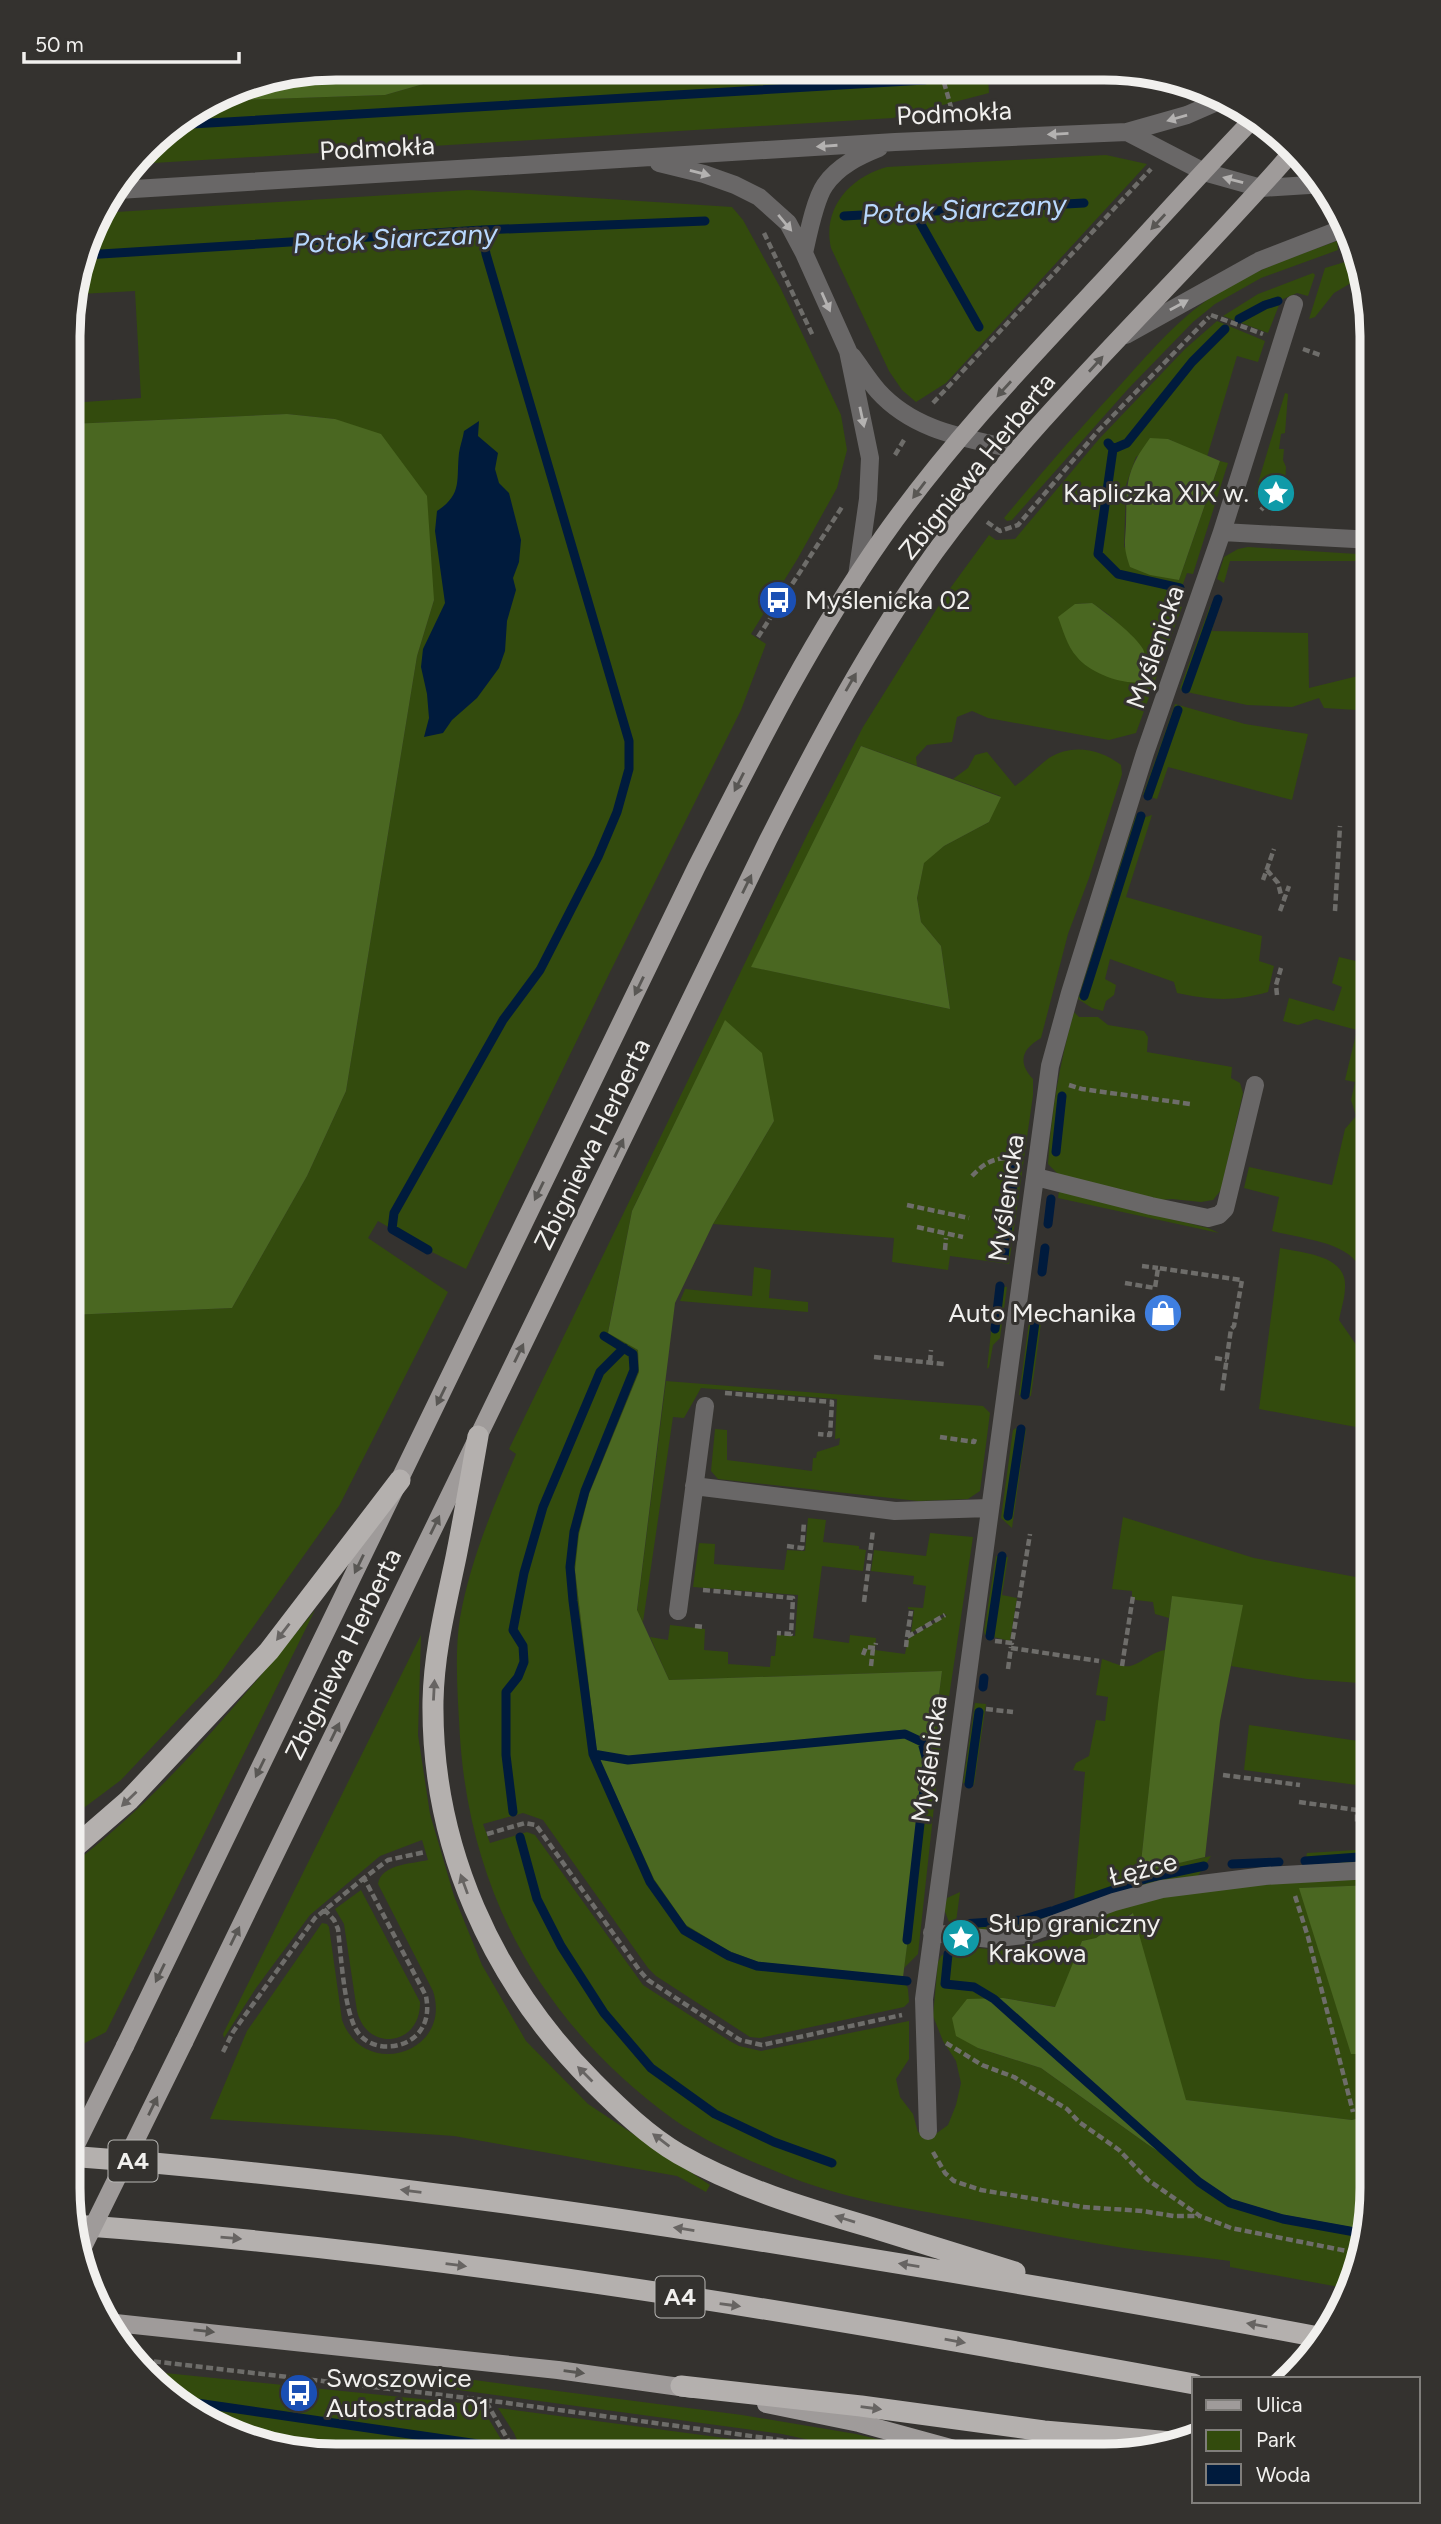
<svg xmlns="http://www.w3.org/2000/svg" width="1441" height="2524" font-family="Figtree,sans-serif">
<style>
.green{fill:#334b0d;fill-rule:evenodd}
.forest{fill:#4a6721}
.water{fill:#001b3d}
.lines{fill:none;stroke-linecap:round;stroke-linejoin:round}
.stream{stroke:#001b3d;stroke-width:9}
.path{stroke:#6e6d6a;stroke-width:4.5;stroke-dasharray:7 3.5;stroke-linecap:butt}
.minor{stroke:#696767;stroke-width:18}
.major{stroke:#9f9b9a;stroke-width:18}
.highway{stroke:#b4b0ae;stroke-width:21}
.major-bridge{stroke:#9f9b9a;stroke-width:18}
.oneway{fill:#b4b2b1}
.oneway2{fill:#595754}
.oneway3{fill:#676462}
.labels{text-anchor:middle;stroke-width:6;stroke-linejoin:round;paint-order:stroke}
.shield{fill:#34322f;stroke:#b8b7b5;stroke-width:2}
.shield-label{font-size:24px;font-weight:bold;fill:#f1f0ee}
.street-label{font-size:26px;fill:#f1f0ee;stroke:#34322f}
.poi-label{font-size:26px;fill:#f1f0ee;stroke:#34322f;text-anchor:start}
.water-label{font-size:28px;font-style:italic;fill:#b8d8fe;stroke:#34322f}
.rim{fill:none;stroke:#f1f0ee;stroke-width:9}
</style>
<rect width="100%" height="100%" fill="#34322f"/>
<path class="green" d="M724,71L921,72L926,80L988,77L989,93L893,118L137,164L159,135L215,101L385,95L458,74Z
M1106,155L1147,164L946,383L916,402L902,390L889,371L831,248C822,208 850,177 887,167Z
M468,190L732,207L743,220L780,287L841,415L847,450L837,488L798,558L751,634L766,644L741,710L611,970L466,1269L428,1250L378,1221L368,1238L448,1292L339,1506L217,1678L121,1780L69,1819V1315L232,1308L307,1176L346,1091L417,656L434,600L335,419L287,414L70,424V403L141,398L135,291L80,294L79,273L96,217L100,213Z
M1337,241L1338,250L1261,278L1215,304L1193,322L1128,389L1012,520L1007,521L1004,518C1042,472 1082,426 1123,382C1152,350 1182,314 1220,292C1256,269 1296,256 1337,241Z
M1358,258L1360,260L1363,276L1334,293L1315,317L1309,319L1325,268Z
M1313,273L1315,275L1308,296L1297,293L1281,300L1268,333L1223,316L1258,294Z
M1217,321L1265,341L1258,362L1237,356L1207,457L1168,439L1136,457L1126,485L1124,547L1179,580L1220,461L1228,463L1193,574L1187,573L1176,603L1182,607L1136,733L1109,740L988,718L972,711L957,717L952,742L927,745L916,757L917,766L861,746L752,967L950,1009L941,946L921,922L917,898L924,862L944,846L989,822L1000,796L953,779L968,768L975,755L987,752L1015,786C1027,778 1037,767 1049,758C1072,743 1101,749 1121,765L1122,774L1089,878L1068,934L1041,1038C1022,1049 1017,1062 1033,1079V1095L1009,1264L950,1256L948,1270L892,1262L894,1238L713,1224L774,1121L725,1021L632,1211L608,1332L638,1350L639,1372L589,1494L575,1570L598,1754L758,1962L903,1977L908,1989L909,2002L904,2007L760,2038L750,2037L656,1976L648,1968L543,1820L523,1813L483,1824L490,1843L527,1832L535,1835L643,1985L728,2040L739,2046L761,2051L909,2021V2059L896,2079L900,2097L913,2114L918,2132L930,2138L948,2125L956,2105L961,2083L956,2061L943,2041L933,2016L938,1962L941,1956L955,1946L999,1950L1025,1946L1060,1937L1096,1917L1152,1898L1220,1888L1372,1876V1885L1300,1888L1351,2053L1372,2054V2091L1367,2116L1352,2120L1185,2100L1132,1913L1096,1938L1082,1941L1056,2007L1003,1998L978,2048L1041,2068L1147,2144L1284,2215L1367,2230L1358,2274L1350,2289L1230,2267V2261C1194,2256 1159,2253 1124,2248C1071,2240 1019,2229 967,2219C904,2208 839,2198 780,2173C743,2158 706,2142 673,2119C544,2025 471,1897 460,1738C458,1699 454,1656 460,1618C470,1561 493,1507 516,1454L509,1449L809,831L863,727L946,594L989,535L996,540L1015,539L1099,439L1185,349ZM1092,603L1109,615L1143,649L1075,604Z
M1285,393L1288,394L1285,433L1281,434L1279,449H1284L1283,460L1286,467L1284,504H1276V498L1281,492L1275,487L1263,502L1257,499L1255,493Z
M1248,547L1357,554V561H1230L1224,583L1217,579L1224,557L1238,549Z
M1218,605L1212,631L1308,633L1309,688L1358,676L1357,644H1373V711L1324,708L1319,698L1292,707L1247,705L1182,691L1180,688L1210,606Z
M1175,704L1245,724L1308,734L1292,800L1168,767L1157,799L1143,795Z
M1136,815L1146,817L1152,815L1126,897L1262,936L1259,961L1274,966L1268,992C1233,1002 1211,1000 1177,993L1174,982L1110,959L1105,979L1116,985L1114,995L1106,1001L1103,1011L1092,1008L1078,999Z
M1339,957L1373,965L1372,1315L1364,1313C1377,1243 1325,1244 1272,1231L1279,1197L1244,1188L1249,1167L1332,1185L1345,1129L1356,1116L1351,1100L1355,1082L1345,1080L1357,1030L1316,1019L1298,1025L1283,1021L1289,998L1334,1011L1342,987L1332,983Z
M1074,1012L1079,1017H1098L1108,1025L1144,1031L1148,1037L1147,1052L1232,1067L1231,1078L1240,1083L1243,1093L1221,1190L1213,1200L1201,1202L1172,1199L1159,1200L1112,1189L1058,1174L1048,1164C1051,1113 1060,1061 1074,1012Z
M1059,1191L1208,1228L1219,1233L1058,1198Z
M1280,1248C1303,1253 1347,1255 1345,1287C1345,1298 1341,1309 1339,1320L1364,1356L1356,1427L1259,1409Z
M754,1267L771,1270L769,1298L808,1302V1312L680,1301L685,1289L752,1296Z
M996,1286L1007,1287L1000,1338L993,1345L989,1367L987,1369Z
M1030,1315L1042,1316L1031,1396L1019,1395Z
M666,1381L983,1406L990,1413L980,1491L968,1499L918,1501L718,1479L711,1471L715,1429L727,1430V1460L812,1471L813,1458H816L817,1452L839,1445L840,1438L835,1439L837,1399L701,1388L684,1418L673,1417L643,1622L637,1611Z
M1016,1428L1026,1429L1012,1528L1001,1518L1013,1430Z
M1123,1517L1254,1558L1372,1580V1684L1307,1679L1231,1666L1242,1605L1172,1597L1169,1618L1155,1614L1153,1602L1136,1600L1132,1597V1591L1112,1589Z
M808,1518L826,1520L823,1542L859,1546V1549L866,1550L863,1571L822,1566L813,1638L849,1643L850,1635L876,1638L875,1650L905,1654L908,1639L947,1615L943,1614L911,1633L914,1610L908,1609V1607L923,1608L926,1586L913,1584L914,1576L871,1571L874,1550L926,1556L930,1533L973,1537L938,1770L918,1954L904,1968L942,1671L669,1680L650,1637L668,1640L670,1625L705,1629L704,1650L728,1652V1664L770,1667L771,1656H775L777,1635L795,1636L798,1595L693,1587L699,1543L715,1544L714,1564L784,1570L787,1550L805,1551Z
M996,1556L1008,1557L1002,1595L1017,1598L1010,1641L985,1635L984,1631Z
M315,1610L106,2032L81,2045L68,2072L69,1867C163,1796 240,1701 315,1610Z
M421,1635L418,1735L430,1814L454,1896L482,1965L526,2041L588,2104L710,2185L706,2192L677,2176L454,2136L210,2119L247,2031L322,1923L327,1924L329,1927L342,2020C364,2081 453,2053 433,1991L378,1884C381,1864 411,1864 428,1860L422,1840L380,1856L310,1915L256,1988L224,2038L223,2034Z
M1165,1650L1140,1871L1211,1856L1198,1876L1058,1914L1055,1906L1074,1899L1085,1772L1073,1770L1076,1763L1089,1756L1096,1720L1105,1721L1108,1697L1096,1695L1102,1659C1109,1661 1117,1665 1124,1666C1136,1669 1150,1652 1165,1650Z
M975,1703L986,1704L974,1785L963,1783Z
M1249,1725L1372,1743V1787L1244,1770Z
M1372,1849V1862L1308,1866L1302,1863L1305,1862L1307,1853Z
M361,1890L420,2002C421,2046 367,2053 357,2011L344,1924L335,1909Z
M960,1892L956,1922L1020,1916L1049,1908L1051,1915C1030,1925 969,1940 949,1922L944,1909L947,1898Z
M155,2372L470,2404L485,2413L510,2454L301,2453L218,2428L160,2389L149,2377Z
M444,2376L742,2415L856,2434L944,2455H879L782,2434L400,2382L401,2377Z
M498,2408L852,2455L523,2454L514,2433Z"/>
<path class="forest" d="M337,68L724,71L458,74L385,95L215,101L234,89Z
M287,414L335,419L381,434L427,496L434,600L417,656L346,1091L307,1176L232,1308L69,1315L70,424Z
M1150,438L1168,439L1220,461L1179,580L1150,575L1130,567C1123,546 1125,545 1126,524C1127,483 1125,472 1150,438Z
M1092,603C1105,612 1136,636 1143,649C1147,658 1145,673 1142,682C1122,685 1090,673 1077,657C1067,646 1063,630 1058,617L1075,604Z
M861,746L1001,797L989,822L944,846L924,863L917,898L921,922L941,946L950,1009L751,967Z
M725,1020L762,1053L774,1121L713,1224L675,1303L637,1610L669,1680L942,1671L903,1977L758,1962L729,1951L686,1925L654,1879L597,1754L575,1570L579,1534L589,1494L639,1372L638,1350L608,1333L632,1211Z
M1172,1596L1243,1605L1220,1721L1205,1857L1140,1872L1158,1704Z
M1372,1885V2054H1351L1299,1888Z
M1133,1913L1186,2100L1352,2120L1367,2116L1372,2091V2144L1357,2160L1368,2177H1372V2205L1367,2230L1284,2215L1233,2200L1147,2144L1041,2068L978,2048L956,2036L952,2018L967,1999L1003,1998L1055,2007L1082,1941L1096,1938Z"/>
<path class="water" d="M479,421L478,436L498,453L495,469L499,483L509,493L521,540L519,562L513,578L516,590L507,621L505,651L499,668L477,698L452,720L443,733L424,737L429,718L427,694L421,667L423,649L445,603L435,531L437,511C463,494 456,480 459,453C460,446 463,438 464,431Z"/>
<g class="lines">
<path class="stream" d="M958,78L1036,73
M175,125L925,80
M914,212L979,327
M844,216L1084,203
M85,255L482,230L705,221
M1239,319L1265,305L1278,301
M1108,443L1113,449L1098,554L1118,574L1180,588
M1113,449L1127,443L1192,362L1225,329
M1186,689L1218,599
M1148,796L1178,710
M1084,996L1141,816
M1056,1152L1062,1096
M1048,1224L1051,1199
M428,1250L392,1229L394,1213L503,1020L540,970L598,857L617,812L629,769V741L486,254L482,230
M1004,1257L1015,1166
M1042,1272L1045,1248
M995,1329L1000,1286
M604,1336L633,1354L634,1370L585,1491L574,1532L570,1567L573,1601L593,1754L650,1882L684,1930L729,1956L757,1966L907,1981
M1025,1395L1036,1315
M1008,1516L1021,1429
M990,1636L1002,1556
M983,1687L984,1678
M593,1754L628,1760L905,1734L922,1742L927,1761L907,1940
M969,1784L979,1712
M513,1812L506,1755V1692L518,1677L524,1662L523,1646L513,1630L524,1573L543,1507L600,1372L624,1348
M520,1837L537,1899L561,1946L604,2013L651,2068L715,2114L774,2142L832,2163
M1305,1861L1372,1856
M1232,1864L1279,1862
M1055,1910L1148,1878L1204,1866
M962,1924L1021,1920L1051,1911
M948,1954L945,1984L974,1987L994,1999L1199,2182L1230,2203L1283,2219L1366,2234
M176,2400L485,2445"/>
<path class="path" d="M941,72L953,114
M764,233L813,336
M1211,315L1263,334
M1303,349L1320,355
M933,403L1151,169
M895,455L904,440
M1261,510L1272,497
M987,522L1000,531L1018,525L1098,431L1209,317
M758,637L842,507
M1267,870L1278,883L1281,895L1285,897
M1263,880L1274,849
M1280,911L1289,886
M1335,911L1340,826
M1277,995L1276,985L1281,968
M1069,1085L1082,1089L1190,1104
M972,1176C986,1161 996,1157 1016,1158
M907,1205L969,1218
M917,1227L963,1237
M945,1250L946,1238
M1142,1266L1158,1268
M1125,1283L1155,1288L1158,1268L1242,1280L1234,1326L1231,1329L1222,1392
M874,1357L944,1364
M1215,1358L1227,1360
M930,1362L931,1350
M725,1393L832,1402L830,1435L818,1434
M940,1437L974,1442L975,1439
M787,1546L802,1548L804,1522
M703,1590L793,1598L791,1634L777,1633
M864,1602L873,1530
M695,1626L705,1627
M907,1637L911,1611
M995,1641L1012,1643L1030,1534
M906,1647L907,1637L945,1615
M1011,1648L1099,1661
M863,1655L866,1647L875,1648L876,1643
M871,1666L873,1648
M1122,1666L1133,1596
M1008,1669L1011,1647
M986,1709L1013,1712
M1223,1775L1300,1785
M1299,1802L1357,1810V1825
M487,1834L525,1823L536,1825L640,1971L648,1980L740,2040L762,2045L902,2015
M1295,1896L1308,1937L1353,2112
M324,1909L334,1920L338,1929C341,1955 344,2011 357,2031C371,2054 410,2050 422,2028C428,2018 428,2007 426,1996L364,1878L388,1860L425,1852
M946,2043L982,2065L1014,2077L1067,2109L1079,2122L1119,2150L1148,2180L1200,2216L1231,2228L1362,2254
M223,2052L233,2032L315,1918L364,1878
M933,2152L945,2173L954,2181L981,2190L1083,2207L1142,2211L1174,2216H1199
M142,2369V2360L485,2400L516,2454
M485,2400L788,2441L854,2455"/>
<path class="minor" d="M1127,132L1187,115L1226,98
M659,163L704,174L735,185L759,197L788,223L804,253L848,351L870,458L868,499L857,576
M118,190L895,142L1127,132L1204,172L1261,188L1325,184
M804,253C808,235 815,199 825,185C838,166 859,156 879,148
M1126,335L1259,261L1347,227
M852,356C861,368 869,381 878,391C915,432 967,438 1017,450
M1222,532L1373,540
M1036,1177L1151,1206L1208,1218L1219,1215L1225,1209L1255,1085
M694,1486L895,1511L990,1508
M678,1611L705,1406
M932,1933L991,1939L1024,1935L1114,1902L1162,1889L1265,1876L1372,1870
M928,2131L924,1999L1050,1066L1070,993L1145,753L1222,532L1294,304"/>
<path class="major" d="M184,2042L768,840C818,741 870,643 935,552C1041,407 1177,285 1294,150
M125,2046L696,868C754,754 810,641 883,537C947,446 1024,365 1100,284C1152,228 1202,172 1255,117
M106,2322L558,2370L694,2389
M766,2404L859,2423L976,2455"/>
<path class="highway" d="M478,1436C471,1476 464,1517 456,1557C446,1605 434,1651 433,1701C431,1846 492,1981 594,2083C619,2108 648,2136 679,2154C738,2188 805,2208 870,2227C918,2242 967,2257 1015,2272
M69,1852L129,1800L269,1651L400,1480
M68,2156C335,2176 601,2214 865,2258C1019,2283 1172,2309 1324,2338
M74,2225C450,2252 824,2316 1194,2384
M681,2386L861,2406L1044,2431L1183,2443"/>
<path class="major-bridge" d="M68,2161L125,2046
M79,2255L184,2042"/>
</g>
<defs><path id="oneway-solid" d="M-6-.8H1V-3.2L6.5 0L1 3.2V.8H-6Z" transform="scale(1.75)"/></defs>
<g class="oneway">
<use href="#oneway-solid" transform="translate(1177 118) rotate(164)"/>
<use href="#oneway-solid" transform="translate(1058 134) rotate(177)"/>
<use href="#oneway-solid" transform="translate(827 146) rotate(176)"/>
<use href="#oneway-solid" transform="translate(700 173) rotate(15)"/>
<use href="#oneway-solid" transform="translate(1233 180) rotate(-165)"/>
<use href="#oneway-solid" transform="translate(785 223) rotate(50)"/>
<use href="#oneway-solid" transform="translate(826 302) rotate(66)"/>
<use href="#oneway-solid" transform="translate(1179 305) rotate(-29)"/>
<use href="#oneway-solid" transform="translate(862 417) rotate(78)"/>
</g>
<g class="oneway2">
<use href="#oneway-solid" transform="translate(1158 222) rotate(133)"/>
<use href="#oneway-solid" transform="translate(1096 364) rotate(-48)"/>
<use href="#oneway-solid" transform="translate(1004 389) rotate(132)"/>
<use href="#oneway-solid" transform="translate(919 490) rotate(127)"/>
<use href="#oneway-solid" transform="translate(851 682) rotate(-60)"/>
<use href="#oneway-solid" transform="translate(739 782) rotate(117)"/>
<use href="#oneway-solid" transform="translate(747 884) rotate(-64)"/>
<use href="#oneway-solid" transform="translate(639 986) rotate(116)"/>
<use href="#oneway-solid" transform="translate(619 1148) rotate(-64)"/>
<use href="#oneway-solid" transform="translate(539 1191) rotate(116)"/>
<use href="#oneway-solid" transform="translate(519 1353) rotate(-64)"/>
<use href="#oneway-solid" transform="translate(441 1396) rotate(116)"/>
<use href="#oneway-solid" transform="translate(435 1525) rotate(-64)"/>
<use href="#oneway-solid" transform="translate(359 1564) rotate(116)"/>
<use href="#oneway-solid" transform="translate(335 1732) rotate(-64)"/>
<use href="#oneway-solid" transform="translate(260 1768) rotate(116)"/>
<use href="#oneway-solid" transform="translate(235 1936) rotate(-64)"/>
<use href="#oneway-solid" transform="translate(160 1973) rotate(116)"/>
<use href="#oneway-solid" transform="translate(153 2106) rotate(-64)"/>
<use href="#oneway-solid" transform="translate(204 2331) rotate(6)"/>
<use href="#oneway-solid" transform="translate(574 2372) rotate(8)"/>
</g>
<g class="oneway3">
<use href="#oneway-solid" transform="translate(283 1632) rotate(128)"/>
<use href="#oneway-solid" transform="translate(434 1690) rotate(-87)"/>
<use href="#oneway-solid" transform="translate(129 1799) rotate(136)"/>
<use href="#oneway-solid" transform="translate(464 1884) rotate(-110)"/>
<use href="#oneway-solid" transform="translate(585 2074) rotate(-135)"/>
<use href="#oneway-solid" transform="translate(661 2140) rotate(-143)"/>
<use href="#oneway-solid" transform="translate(411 2191) rotate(-173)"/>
<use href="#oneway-solid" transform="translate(845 2219) rotate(-163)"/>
<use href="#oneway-solid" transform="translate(684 2229) rotate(-171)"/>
<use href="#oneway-solid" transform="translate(231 2238) rotate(5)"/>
<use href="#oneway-solid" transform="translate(456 2265) rotate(7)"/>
<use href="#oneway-solid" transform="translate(909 2265) rotate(-171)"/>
<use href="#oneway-solid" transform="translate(730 2305) rotate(8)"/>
<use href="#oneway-solid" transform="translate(1257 2325) rotate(-170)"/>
<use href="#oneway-solid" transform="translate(955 2341) rotate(10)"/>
<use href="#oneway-solid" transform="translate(871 2408) rotate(8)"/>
</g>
<defs>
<g id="sight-disc" transform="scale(2.0125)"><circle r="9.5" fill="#0f9aa8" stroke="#34322f"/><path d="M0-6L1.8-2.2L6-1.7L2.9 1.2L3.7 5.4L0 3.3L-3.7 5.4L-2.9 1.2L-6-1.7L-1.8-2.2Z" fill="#fff"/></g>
<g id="bus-disc" transform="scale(2.0125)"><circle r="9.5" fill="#1a4fb4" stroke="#34322f"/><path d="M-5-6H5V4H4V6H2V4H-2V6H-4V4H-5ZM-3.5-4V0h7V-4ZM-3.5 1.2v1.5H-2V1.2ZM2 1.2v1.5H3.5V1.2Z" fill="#fff"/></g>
<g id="shop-disc" transform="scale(2.0125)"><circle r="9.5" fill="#3f7fe0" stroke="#34322f"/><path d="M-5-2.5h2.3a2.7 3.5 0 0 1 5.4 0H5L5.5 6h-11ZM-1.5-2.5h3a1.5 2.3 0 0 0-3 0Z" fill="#fff"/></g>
</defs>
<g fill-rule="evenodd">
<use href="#sight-disc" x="1276" y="493"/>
<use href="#bus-disc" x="778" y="600"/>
<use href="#shop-disc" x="1163" y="1313"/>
<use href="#sight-disc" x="961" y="1938"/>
<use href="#bus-disc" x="299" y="2393"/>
</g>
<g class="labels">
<g class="shield">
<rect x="108.5" y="2140.5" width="49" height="41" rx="5"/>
<rect x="655.5" y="2276.5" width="49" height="41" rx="5"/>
</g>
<g class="shield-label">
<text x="133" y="2169">A4</text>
<text x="680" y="2305">A4</text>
</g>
<g class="street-label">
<text transform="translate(954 113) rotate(-3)" y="9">Podmokła</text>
<text transform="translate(377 148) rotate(-3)" y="9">Podmokła</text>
<text transform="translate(977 466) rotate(-51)" y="9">Zbigniewa Herberta</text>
<text transform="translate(1155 647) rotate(-71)" y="9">Myślenicka</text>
<text transform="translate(592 1144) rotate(-64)" y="9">Zbigniewa Herberta</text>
<text transform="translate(1006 1198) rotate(-82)" y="9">Myślenicka</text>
<text transform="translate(343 1654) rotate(-64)" y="9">Zbigniewa Herberta</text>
<text transform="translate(929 1759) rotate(-82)" y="9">Myślenicka</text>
<text transform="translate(1143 1869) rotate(-14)" y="9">Łężce</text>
</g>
<g class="poi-label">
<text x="1249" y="502" text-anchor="end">Kapliczka XIX w.</text>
<text x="805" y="609">Myślenicka 02</text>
<text x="1136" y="1322" text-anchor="end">Auto Mechanika</text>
<text x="988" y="1932">Słup graniczny<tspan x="988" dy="30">Krakowa</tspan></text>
<text x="326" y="2387">Swoszowice<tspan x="326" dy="30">Autostrada 01</tspan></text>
</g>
<g class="water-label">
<text transform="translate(964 209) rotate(-3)" y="10">Potok Siarczany</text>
<text transform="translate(395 238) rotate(-3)" y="10">Potok Siarczany</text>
</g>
</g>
<path d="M0 0H1441V2524H0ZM336 80H1104A256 256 0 0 1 1360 336V2188A256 256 0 0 1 1104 2444H336A256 256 0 0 1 80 2188V336A256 256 0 0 1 336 80Z" fill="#34322f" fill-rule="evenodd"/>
<path class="rim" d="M336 80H1104A256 256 0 0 1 1360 336V2188A256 256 0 0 1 1104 2444H336A256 256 0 0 1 80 2188V336A256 256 0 0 1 336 80Z"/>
<rect x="1192" y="2377" width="228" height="126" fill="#34322f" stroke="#807e7b" stroke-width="2"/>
<rect x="1206" y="2400" width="35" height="10" fill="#9f9b9a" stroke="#807e7b" stroke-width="2"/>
<text x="1256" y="2412" font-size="21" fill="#f1f0ee">Ulica</text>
<rect x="1206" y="2430" width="35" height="21" fill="#334b0d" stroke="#807e7b" stroke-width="2"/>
<text x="1256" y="2447" font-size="21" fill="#f1f0ee">Park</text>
<rect x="1206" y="2464" width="35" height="21" fill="#001b3d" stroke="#807e7b" stroke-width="2"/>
<text x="1256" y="2482" font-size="21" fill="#f1f0ee">Woda</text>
<path d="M24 52v10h215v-10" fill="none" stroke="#f1f0ee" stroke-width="3.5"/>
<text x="35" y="52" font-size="21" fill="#f1f0ee" stroke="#34322f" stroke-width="5" paint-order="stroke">50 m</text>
</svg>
